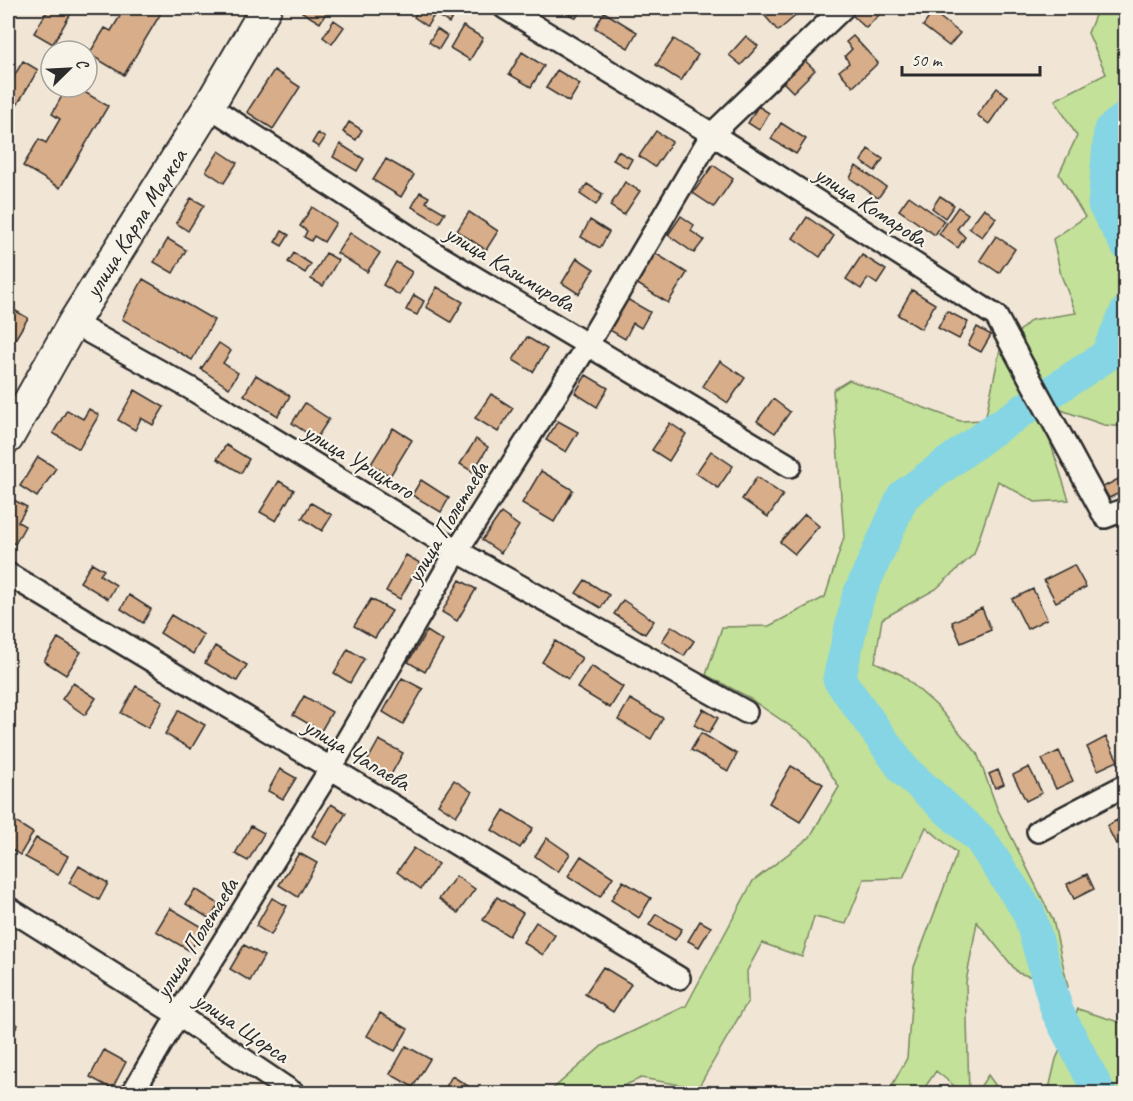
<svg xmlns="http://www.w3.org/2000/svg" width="1133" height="1101" font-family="Caveat,sans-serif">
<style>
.green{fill:#c3e198;stroke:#778662;stroke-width:1.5}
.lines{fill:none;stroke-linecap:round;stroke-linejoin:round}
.river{stroke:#86d5e4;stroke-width:33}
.building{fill:#d8ad89;stroke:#2b2b2b;stroke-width:1.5}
.minor-casing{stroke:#2b2b2b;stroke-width:26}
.secondary-casing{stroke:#2b2b2b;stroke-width:34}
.minor{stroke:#f7f3e8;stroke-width:21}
.secondary{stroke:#f7f3e8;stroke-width:30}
.labels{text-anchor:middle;stroke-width:4.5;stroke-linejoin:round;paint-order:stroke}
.street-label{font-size:24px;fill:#2b2b2b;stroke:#f7f3e8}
</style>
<rect width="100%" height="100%" fill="#f1e5d5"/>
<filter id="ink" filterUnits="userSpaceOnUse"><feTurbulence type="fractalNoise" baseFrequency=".0167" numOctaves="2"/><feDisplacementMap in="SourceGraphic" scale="12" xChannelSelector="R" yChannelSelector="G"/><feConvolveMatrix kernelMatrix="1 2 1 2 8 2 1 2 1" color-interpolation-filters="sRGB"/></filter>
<g filter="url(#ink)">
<path class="green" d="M1098,8H1125V427L1104,425L1061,410L1048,435L1069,500L1035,502L998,481L974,554L936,589L882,619L875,662L902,675L937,706L977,753L997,808L1053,920L1068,987L1018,973L977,922L966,982L969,1093H963L936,1071L921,1093H888L907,1058L914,967L957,853L926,827L903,878L864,879L846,924L814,917L802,957L762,943L747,971L748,1001L698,1088L641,1078L608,1093L547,1094L602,1046L686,1006L753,881L810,837L839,787L809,739L746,696L706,675L722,627L769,626L825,597L844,537L833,390L849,380L960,421L985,420L1000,350L1031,320L1076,313L1061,275L1053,239L1085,217L1059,174L1077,136L1055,100L1106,74L1088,33Z
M1078,1009L1125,1024V1093H1048L1056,1059Z
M988,1075L1001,1093H976Z"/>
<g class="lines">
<path class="river" d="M1126,118L1110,130L1104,205L1126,244
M1100,1094L1057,1011L1029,913L980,839L904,770L839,679L858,597L903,496L990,432L1106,356L1126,312"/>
</g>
<path class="building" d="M49,8H74L53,44L34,33Z
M125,8H164L124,75L89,54L105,28L111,31Z
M305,8H329L320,23L302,12Z
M420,8H459L449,23L435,14L427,26L414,17Z
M557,8H582L576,18Z
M761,8H798L801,11L778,31L759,9Z
M857,8H886L866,28L851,14Z
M604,12L637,32L628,48L595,28Z
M933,12L960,33L949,46L923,26Z
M334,20L344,27L332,44L323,37Z
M463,26L483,38L470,60L450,48Z
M437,29L447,36L439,49L429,42Z
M746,36L758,46L741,65L729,55Z
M853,36L878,63L853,87L839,71L849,63L845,56L852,49L846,42Z
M674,39L698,55L681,81L656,65Z
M522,52L544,66L531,87L509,74Z
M802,58L815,70L793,92L780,79Z
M23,61L38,70L8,120V86Z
M274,70L300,87L273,129L247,112Z
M557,70L580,84L569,102L546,88Z
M67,87H76L108,106L60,188L23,166L39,139L46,143L60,119L52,114Z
M997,88L1008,96L989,124L977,115Z
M758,106L769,113L759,130L748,123Z
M349,122L362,130L356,140L343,132Z
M781,123L806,139L796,154L771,139Z
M656,131L672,142L655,167L639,156Z
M318,133L325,138L319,147L312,143Z
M340,144L364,159L357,171L333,157Z
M868,149L883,159L875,171L861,161Z
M219,151L237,163L224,183L206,171Z
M618,151L632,159L627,168L613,160Z
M386,159L414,175L401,197L373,180Z
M713,165L733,179L714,207L693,193Z
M856,166L886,187L878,198L850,178Z
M625,182L640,191L624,215L610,206Z
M587,184L603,194L596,205L580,194Z
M420,192L429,197L426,202L445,213L439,223L412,207Z
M909,196L944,221L935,235L899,210Z
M940,196L954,205L945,218L932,208Z
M191,198L204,205L188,231L176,223Z
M312,207L336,223L324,242L314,236L311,241L304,237L307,231L300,226Z
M958,207L968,214L957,229L965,237L958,248L939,234Z
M984,208L996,218L982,237L969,228Z
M469,212L498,231L486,250L457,231Z
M681,216L694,225L691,231L704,240L694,253L668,235Z
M807,217L834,236L820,257L793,238Z
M590,220L609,232L600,248L581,237Z
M282,231L289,235L282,246L275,242Z
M350,233L380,253L367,272L337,253Z
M996,236L1015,249L999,273L980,260Z
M168,239L186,250L173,273L154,262Z
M294,253L311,264L305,273L288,262Z
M326,253L338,260L323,286L311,279Z
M655,253L687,273L668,303L636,283Z
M862,255L886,270L877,284L868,278L861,289L846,279Z
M577,258L594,269L579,294L562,283Z
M396,262L412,272L399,295L383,285Z
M143,279L214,320L192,360L122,319Z
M437,287L463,302L451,322L426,307Z
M912,290L935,304L921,329L898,315Z
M414,295L424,301L417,315L406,310Z
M625,298L650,312L641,328L633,323L625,339L608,329Z
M14,310L28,318L8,351V322Z
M947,311L968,322L959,339L938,328Z
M977,327L991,335L981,352L968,345Z
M527,337L547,349L533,372L513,360Z
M219,343L231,351L223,363L238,373L229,388L201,369Z
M720,361L745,378L728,403L703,386Z
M256,375L290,396L278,416L244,395Z
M586,375L608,388L597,407L575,393Z
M135,390L164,407L153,425L141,418L135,430L118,420Z
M491,394L513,408L498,432L475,418Z
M773,399L790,412L775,433L757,421Z
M305,403L329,419L316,439L292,423Z
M89,409L99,415L79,449L53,433L67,410L83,419Z
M558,421L578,432L566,452L546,440Z
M670,423L686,434L669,461L652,450Z
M393,428L412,440L390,476L371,464Z
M476,439L488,447L473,472L460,464Z
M226,445L249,459L241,473L217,459Z
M711,451L733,466L718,488L696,473Z
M38,457L56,468L37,497L20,486Z
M541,471L573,490L554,522L522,503Z
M1126,475V490L1109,498L1103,487Z
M757,477L783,495L768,517L742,499Z
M421,480L449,498L441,512L412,495Z
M279,481L294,490L276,521L260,512Z
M12,499L27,507L18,522L25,526L15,544L8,540V508Z
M311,503L332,515L322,531L302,518Z
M501,513L519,526L501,553L482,540Z
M805,514L819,526L795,554L780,542Z
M406,555L420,563L400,599L386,591Z
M92,563L104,570L100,575L116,585L108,599L80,582Z
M1074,565L1086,587L1056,602L1044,580Z
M460,580L476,589L457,621L442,612Z
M585,580L609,595L601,608L576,593Z
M1033,589L1047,619L1027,629L1012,599Z
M129,595L151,609L143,623L121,609Z
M371,599L392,611L375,638L354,626Z
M623,600L654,621L645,634L614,614Z
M982,608L991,630L961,643L952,622Z
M171,615L204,635L193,654L160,633Z
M672,626L694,641L684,656L662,641Z
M427,631L443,641L425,672L408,662Z
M58,638L81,652L66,675L44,661Z
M555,641L582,658L568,679L542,662Z
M215,646L247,665L237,681L205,663Z
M348,649L364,659L350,683L334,673Z
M591,666L623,687L610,708L577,688Z
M402,678L423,689L403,724L383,712Z
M73,683L96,698L85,715L62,699Z
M136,686L163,701L148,728L121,713Z
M304,696L332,712L321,731L293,715Z
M630,699L663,718L651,739L618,720Z
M703,709L718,718L709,733L694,725Z
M179,710L205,725L191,749L165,734Z
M701,733L737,754L728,771L691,750Z
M1106,737L1118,761L1098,770L1087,747Z
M379,740L403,753L388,780L364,767Z
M1059,751L1073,781L1056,789L1042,759Z
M791,766L823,784L800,822L769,803Z
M1029,767L1042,793L1026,801L1013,775Z
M280,769L296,778L283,799L268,791Z
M998,770L1004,784L995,788L989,774Z
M454,780L472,792L456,816L438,804Z
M331,804L346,813L327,845L312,836Z
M504,810L533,828L520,848L492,830Z
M8,817L33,833L20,855L8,847Z
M1117,820L1126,839L1116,844L1107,826Z
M251,826L264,833L248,861L235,854Z
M36,838L68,856L58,875L25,857Z
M547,838L570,854L558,872L535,856Z
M414,848L438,864L421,889L397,872Z
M299,853L317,863L298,897L279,885Z
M581,856L613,877L600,897L568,876Z
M79,866L108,883L99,900L69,883Z
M1087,874L1094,889L1074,899L1067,884Z
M456,876L475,889L458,913L439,899Z
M623,881L651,898L639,918L611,900Z
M195,889L219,904L210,919L186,904Z
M497,897L523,913L509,936L483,920Z
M272,898L287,906L271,935L256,926Z
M170,908L204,928L190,951L156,931Z
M656,914L682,929L675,940L649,925Z
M700,921L711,927L699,947L688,941Z
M536,922L555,935L543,955L523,942Z
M244,945L264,956L250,981L230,969Z
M603,967L631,984L613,1012L585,994Z
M380,1013L408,1029L395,1051L367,1036Z
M8,1018L18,1025L8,1041Z
M406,1046L430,1059L413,1087L390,1074Z
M104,1050L126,1062L112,1089L90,1077Z
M452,1076L481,1094H442Z"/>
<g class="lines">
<g class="minor-casing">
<path id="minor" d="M505,8L712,134L996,316L1105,517L1126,509
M209,106L439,256L790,466
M73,323L190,388L457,551L746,712
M8,574L679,978
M1038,831L1126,785
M8,908L178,1015L295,1094
M132,1094L178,1015L331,768L457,551L588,344L712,134L843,8"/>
</g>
<g class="secondary-casing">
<g id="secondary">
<path id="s1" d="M8,438L73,323L209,106L266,8"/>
</g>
</g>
<use href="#minor" class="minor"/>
<use href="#secondary" class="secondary"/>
</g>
</g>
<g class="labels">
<g class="street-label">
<text transform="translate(871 206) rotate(33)" y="8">улица Комарова</text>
<text dy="8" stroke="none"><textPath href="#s1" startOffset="250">улица Карла Маркса</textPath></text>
<text transform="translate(510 268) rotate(31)" y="8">улица Казимирова</text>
<text transform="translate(359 461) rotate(31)" y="8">улица Урицкого</text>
<text transform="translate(447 522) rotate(-59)" y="8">улица Полетаева</text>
<text transform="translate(357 754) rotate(31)" y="8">улица Чапаева</text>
<text transform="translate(196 938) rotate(-58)" y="8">улица Полетаева</text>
<text transform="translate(242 1027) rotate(34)" y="8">улица Щорса</text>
</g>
</g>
<rect width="1133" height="1101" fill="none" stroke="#f7f3e8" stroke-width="30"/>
<rect x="15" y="15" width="1103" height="1071" fill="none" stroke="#2b2b2b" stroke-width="2" filter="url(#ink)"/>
<g transform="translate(69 69) rotate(66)"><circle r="28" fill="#f7f3e8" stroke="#a5a39c" stroke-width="1.5"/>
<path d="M0-4.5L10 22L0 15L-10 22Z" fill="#2b2b2b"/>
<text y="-9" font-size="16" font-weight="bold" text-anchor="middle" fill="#2b2b2b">С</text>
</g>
<path d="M902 66v9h138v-9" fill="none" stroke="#2b2b2b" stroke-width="3"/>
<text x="911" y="66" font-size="18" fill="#2b2b2b" stroke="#f7f3e8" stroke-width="4.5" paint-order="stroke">50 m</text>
</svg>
